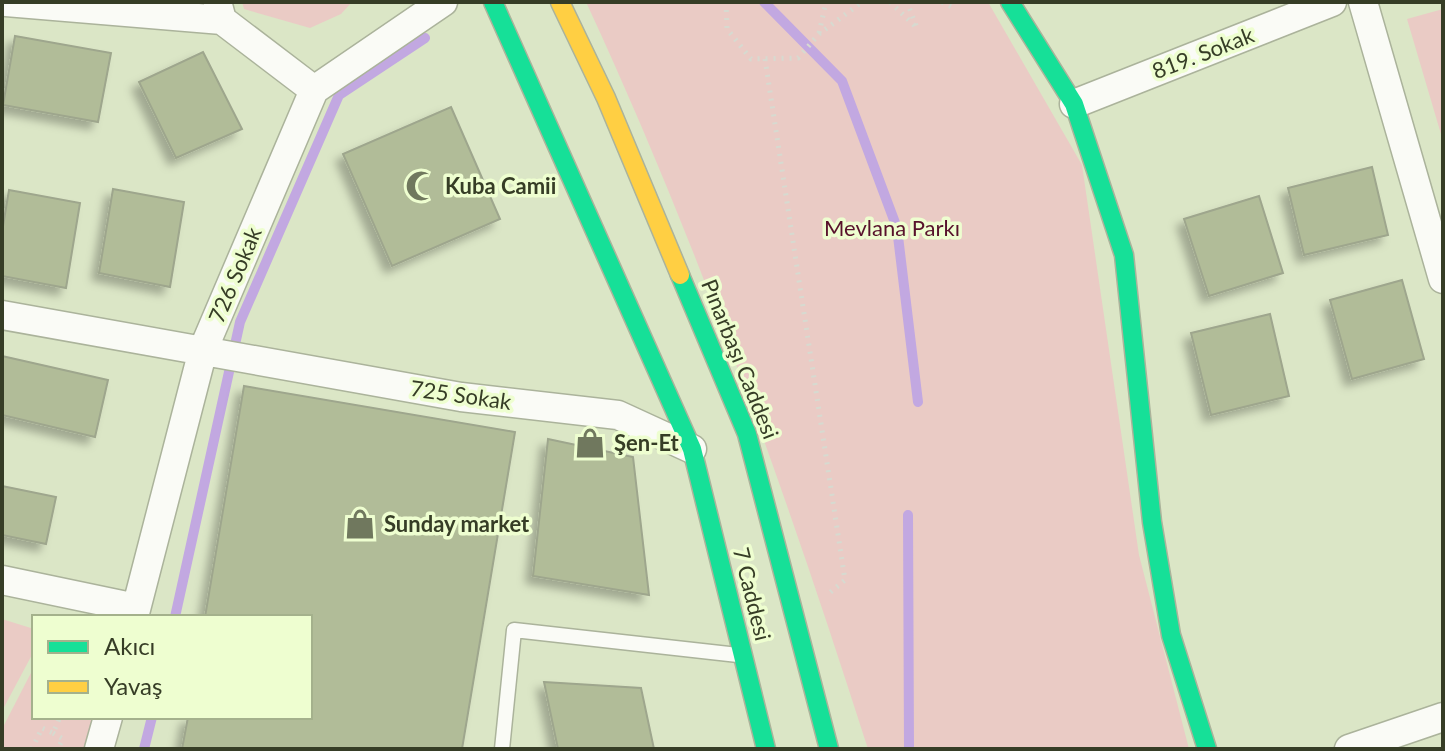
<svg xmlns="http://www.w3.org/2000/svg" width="1445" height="751" font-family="Lato,sans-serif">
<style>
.green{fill:#eacbc5}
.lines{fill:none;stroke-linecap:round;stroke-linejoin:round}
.stream{stroke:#c2a8e1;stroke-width:10}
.building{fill:#b1bc98;stroke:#9ea68d;stroke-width:2;filter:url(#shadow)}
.lane-casing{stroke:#abb39b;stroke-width:17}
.street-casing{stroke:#abb39b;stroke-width:31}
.fast-casing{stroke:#abb39b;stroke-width:21}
.slow-casing{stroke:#abb39b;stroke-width:21}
.path{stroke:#d7dad0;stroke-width:5;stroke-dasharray:2 6;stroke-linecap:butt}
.lane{stroke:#fafbf6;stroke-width:14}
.street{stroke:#fafbf6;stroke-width:28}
.fast{stroke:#16e098;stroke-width:18}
.slow{stroke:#ffcf43;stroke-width:18}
.labels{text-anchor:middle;stroke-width:7;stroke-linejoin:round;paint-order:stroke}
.street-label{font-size:22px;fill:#363d26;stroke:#eefed0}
.poi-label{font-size:22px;font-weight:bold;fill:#363d26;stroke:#eefed0;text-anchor:start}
.park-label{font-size:22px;fill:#58122c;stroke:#eefed0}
</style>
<defs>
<filter id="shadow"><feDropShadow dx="-7" dy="7" stdDeviation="4" flood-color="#0004"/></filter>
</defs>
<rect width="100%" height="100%" fill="#dbe6c6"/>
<path class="green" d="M242,2H352L341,14L310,28L244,9Z
M586,2H988L1082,165L1139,555L1189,749H868C787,496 698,243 586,2Z
M1443,9V141L1407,19Z
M2,619L34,629V651L2,711Z
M34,667V717H93L85,749H2V729Z"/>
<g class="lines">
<path class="stream" d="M764,2L842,81L897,228L918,402
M908,515L909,749
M175,617L240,322L339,95L425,38
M144,749L152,717"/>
</g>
<path class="building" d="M15,36L111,53L98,122L3,105Z
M203,52L242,129L176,158L139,82Z
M451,107L500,219L392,266L343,154Z
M1372,167L1388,235L1304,255L1288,188Z
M113,189L184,202L170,287L99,273Z
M9,190L80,203L66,288L2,276V232Z
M1259,196L1283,273L1209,296L1184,219Z
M1402,280L1424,359L1352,379L1330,300Z
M1270,314L1289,396L1211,415L1191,333Z
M2,356L108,380L95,437L2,415Z
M244,386L515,432L462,749H182L188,717H310V617H205Z
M548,439L633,457L649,595L533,576Z
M2,486L56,497L46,544L2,535Z
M544,682L641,688L654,749H558Z"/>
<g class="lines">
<g class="lane-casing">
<path id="lane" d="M502,749L514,630L738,655"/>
</g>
<g class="street-casing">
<path id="street" d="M6,2L222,20
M1363,2L1443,279
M218,5L222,20L314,90
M1074,104L1332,2
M2,315L461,397L618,415L692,449
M2,580L136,608
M134,617L203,350L314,90L443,2
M99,749L108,717
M1349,749L1443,717"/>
</g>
<g class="fast-casing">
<path id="fast" d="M493,2L692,449L766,749
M1010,2L1074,104L1124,255L1152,522L1171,635L1207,749
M680,275L747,434L829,749"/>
</g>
<g class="slow-casing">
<path id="slow" d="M560,2L606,98L680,275"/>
</g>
<path class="path" d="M726,2L727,29L751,59L798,58L819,34L862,2
M890,2L917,28L907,2
M942,2L952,7L949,2
M819,33L826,2
M765,59L845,580L827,595
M53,733L63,739L58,748
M32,749L42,728L53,733L60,717"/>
<use href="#lane" class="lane"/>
<use href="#street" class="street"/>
<use href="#fast" class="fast"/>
<use href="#slow" class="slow"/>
</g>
<defs>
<g id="mosque-bare" transform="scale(2.4)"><path d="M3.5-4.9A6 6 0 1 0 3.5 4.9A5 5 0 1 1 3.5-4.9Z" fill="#70785e" stroke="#eefed0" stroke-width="2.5" paint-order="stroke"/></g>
<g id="shop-bare" transform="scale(2.4)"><path d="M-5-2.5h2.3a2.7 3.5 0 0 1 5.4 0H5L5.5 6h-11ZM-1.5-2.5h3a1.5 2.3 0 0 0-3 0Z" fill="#70785e" stroke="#eefed0" stroke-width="2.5" paint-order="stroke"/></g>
</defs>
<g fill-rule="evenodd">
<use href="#mosque-bare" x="421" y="186"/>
<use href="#shop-bare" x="590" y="443"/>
<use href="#shop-bare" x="360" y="524"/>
</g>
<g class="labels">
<g class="street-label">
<text transform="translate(1203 53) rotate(-21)" y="8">819. Sokak</text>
<text transform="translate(235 275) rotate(-67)" y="8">726 Sokak</text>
<text transform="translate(740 359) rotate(68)" y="8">Pınarbaşı Caddesi</text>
<text transform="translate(461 395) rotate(8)" y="8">725 Sokak</text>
<text transform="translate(752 594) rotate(76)" y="8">7 Caddesi</text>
</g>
<g class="poi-label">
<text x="445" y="194">Kuba Camii</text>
<text x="614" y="451">Şen-Et</text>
<text x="384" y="532">Sunday market</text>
</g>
<g class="park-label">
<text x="892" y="236">Mevlana Parkı</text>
</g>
</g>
<rect width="1445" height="751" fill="none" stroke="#363d26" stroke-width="8"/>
<rect x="32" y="615" width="280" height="104" fill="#eefed0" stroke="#a4b18c" stroke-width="2"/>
<rect x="48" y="641" width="40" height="12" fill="#16e098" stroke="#a4b18c" stroke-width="2"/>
<text x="104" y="655" font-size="24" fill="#363d26">Akıcı</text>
<rect x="48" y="681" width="40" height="12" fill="#ffcf43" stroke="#a4b18c" stroke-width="2"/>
<text x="104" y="695" font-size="24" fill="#363d26">Yavaş</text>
</svg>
